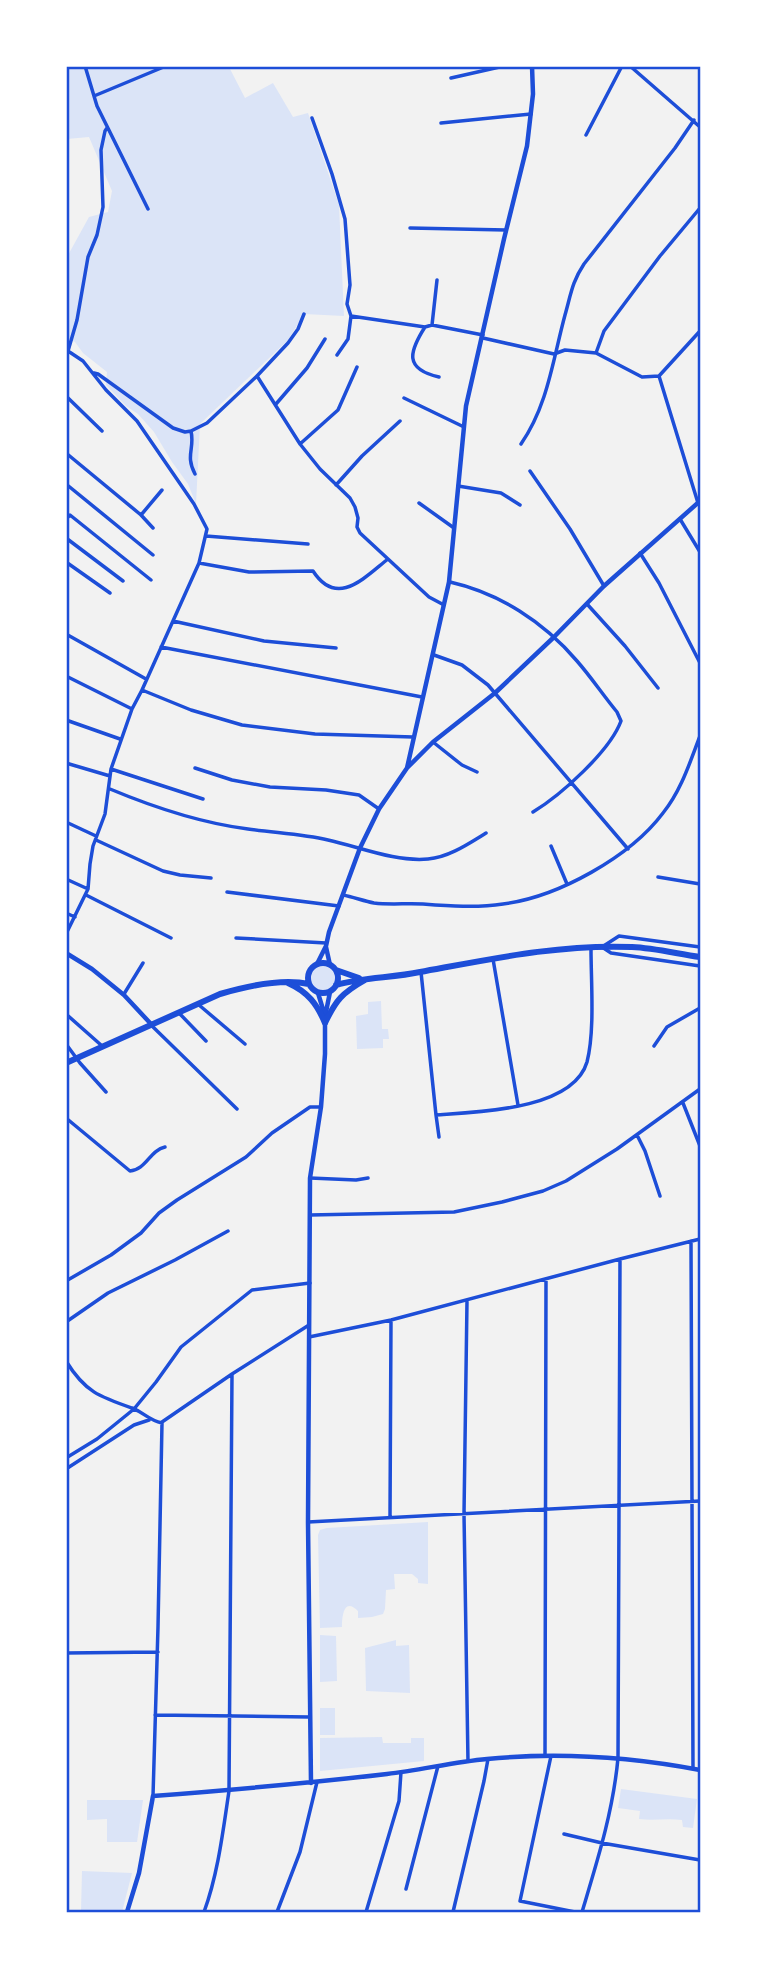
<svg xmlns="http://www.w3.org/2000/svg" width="767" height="1979" font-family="'Source Sans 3',sans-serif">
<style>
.green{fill:#dbe4f7}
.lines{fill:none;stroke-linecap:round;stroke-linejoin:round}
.minor{stroke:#1d4ed8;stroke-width:3.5}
.tertiary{stroke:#1d4ed8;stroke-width:4.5}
.primary{stroke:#1d4ed8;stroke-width:6}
.neatline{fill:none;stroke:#1d4ed8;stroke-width:2.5}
</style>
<rect width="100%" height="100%" fill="#f2f2f2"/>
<path class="green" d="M67,67H229L245,98L273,83L293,117L308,113L339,205L344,316L304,314L288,340L200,424L196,504L188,484L172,462L154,432L138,414L126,406L106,385L107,372L83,353L75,342L69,339L67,343V257L89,217L108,212L112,191L89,137L67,139Z
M311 978a12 12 0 1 1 24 0a12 12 0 1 1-24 0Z
M381,1001L382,1029H388L389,1039H383V1048L357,1049L356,1016L368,1014V1002Z
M428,1522V1584L418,1583V1579L412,1574H394L395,1589L386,1590L385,1609L383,1614L372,1617L358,1618V1611C344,1597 342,1616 342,1627L320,1628L318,1535L320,1530L327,1528Z
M320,1635L336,1636L337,1681L320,1682Z
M396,1640V1646L409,1645L410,1693L366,1691L365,1648Z
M320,1708H335V1735H320Z
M382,1737L383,1743H411V1738H424V1761L320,1771V1738Z
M621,1789L697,1799L693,1828L683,1827L682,1820C666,1818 654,1821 639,1819L640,1811L618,1808Z
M87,1800H143L137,1842H107V1819L87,1820Z
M82,1871L132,1873L122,1912H67L81,1911Z"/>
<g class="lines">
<path class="minor" d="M85,66L97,106L148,209
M630,66L700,127
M365,67L366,66
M451,78L504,66
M94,96L166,66
M312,118L332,174L345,219L350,285L347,304L351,316L348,339L337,355
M441,123L531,114
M586,135L622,66
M410,228L506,230
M351,316L425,327L432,325L483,335
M432,325L437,280
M425,327C409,352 404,369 439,377
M483,338L554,354
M68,351L77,320L88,257L97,235L103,207L101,150L105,131L107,128
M66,352L68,351L83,361L106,390L137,421L194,504L207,529L199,563L142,690L132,709L111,769L105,814L93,846L90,864L88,889L66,934
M596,353L604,331L660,256L700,208
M554,354L565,350L596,353L642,377L659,376L700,331
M94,373L98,374L173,428L185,432L191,431L207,423L257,376L288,343L298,329L304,314
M257,376L300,444L320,469L350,498L355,507L358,518L357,527L360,533L429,597L444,605
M659,376L698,503
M66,396L102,431
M404,398L464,427
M276,404L307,368L325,339
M191,431C195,449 185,455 195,474
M300,444L338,410L357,367
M521,444C548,405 553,359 565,315C571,294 572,282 584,264L675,148L694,120
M66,453L141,515L162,490
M530,471L570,529L604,586
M66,484L153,555
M336,485L362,456L400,421
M458,486L501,493L520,505
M419,503L454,528
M141,515L153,528
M66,519L70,515L151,580
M680,519L700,552
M206,536L308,544
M66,538L123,581
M640,553L659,583L700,663
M66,562L110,593
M199,563L249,572L313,571C337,608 364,578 388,559
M450,582C499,593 544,622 577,661C591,677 603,695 617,712L621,721C610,751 561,795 533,812
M587,604L625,646L658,688
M173,621L264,641L336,648
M66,634L146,679
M161,647L422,697
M434,655L462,665L488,685L628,849
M66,676L132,709
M142,690L191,710L242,725L315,734L413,737
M66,720L120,739
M433,742L462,765L477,772
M66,763L110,776
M195,768L232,780L270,787L326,790L359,795L379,809
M111,769L203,799
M110,789C153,807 201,823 248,829C275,833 302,834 328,840C360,847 395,862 428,859C449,857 468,844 486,833
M66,822L96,836
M96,840L163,871L180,875L211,878
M551,846L567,884
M658,877L700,884
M66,879L88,889
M227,892L339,906
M86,895L171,938
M343,895C353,897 364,901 374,903C390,905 407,903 423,904C449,906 477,908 503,904C558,897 630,857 663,813C681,791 690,762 700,736
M66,913L75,917
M236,938L326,943
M700,947L619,936L602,947L611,953L700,966
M493,959L518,1105
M421,972L436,1115C478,1112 573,1110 587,1062C595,1031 591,982 591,949
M124,994L143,963
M199,1005L245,1044
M179,1013L206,1041
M66,1014L101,1045
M151,1025L237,1109
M66,1044L80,1063L106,1092
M654,1046L667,1027L700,1008
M683,1103L700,1146
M436,1115L439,1137
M66,1118L130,1171C146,1170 150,1150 165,1147
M637,1135L645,1151L660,1196
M310,1178L356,1180L368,1178
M310,1215L454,1212L502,1202L543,1191L566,1181L617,1149L700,1089
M691,1241L693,1768
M66,1281L111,1255L141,1233L159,1213L177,1200L246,1157L272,1133L310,1107H321
M467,1301L464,1514L468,1761
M66,1322L108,1293L175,1260L228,1231
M309,1337L391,1320L620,1259L700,1239
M66,1361C85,1392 100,1397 132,1408C145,1413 148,1420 162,1423
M162,1422L232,1374L309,1325
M66,1458L97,1439L134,1409L156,1382L181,1347L252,1290L310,1283
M66,1469L134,1425L149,1420
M390,1517L391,1320
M308,1522L700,1501
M66,1653L158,1652
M155,1715L309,1717
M545,1755L546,1279
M551,1756L520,1901L575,1912
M153,1796L158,1627L162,1423
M564,1834L602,1843L700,1860
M406,1889L438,1766
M204,1912C218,1874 223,1831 229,1791L232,1374
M277,1912L300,1852L317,1782
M366,1912L399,1801L401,1772
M453,1912L484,1781L488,1759
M582,1912C597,1862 613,1812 618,1758L620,1259"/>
<path class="tertiary" d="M407,768L449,582L466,406L504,239L527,146L533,94L532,66
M326,947L330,965
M66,953L92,969L124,995L151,1024
M317,964L326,946L329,932L360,848L379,809L407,768L433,742L495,693L553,638L604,586L700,501
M318,993L325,1016
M311,1783L308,1522L310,1178L321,1107L325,1054V1017L330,992
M127,1912L139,1873L153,1796C231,1790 309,1783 387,1774C421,1770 454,1762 487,1759C558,1752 631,1757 700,1770"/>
<path class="primary" d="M308 978a15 15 0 1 1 30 0a15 15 0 1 1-30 0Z
M336,970L359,978
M288,983C308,992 317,1004 325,1023
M336,985C363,977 392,978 420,972C491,959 560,944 632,947C655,948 678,954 700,957
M325,1023C336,1000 342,993 365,980
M66,1063L220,994C247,986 281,978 309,984"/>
</g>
<rect width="767" height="1979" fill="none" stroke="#ffffff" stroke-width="136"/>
<rect x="68" y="68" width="631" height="1843" class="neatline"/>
</svg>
